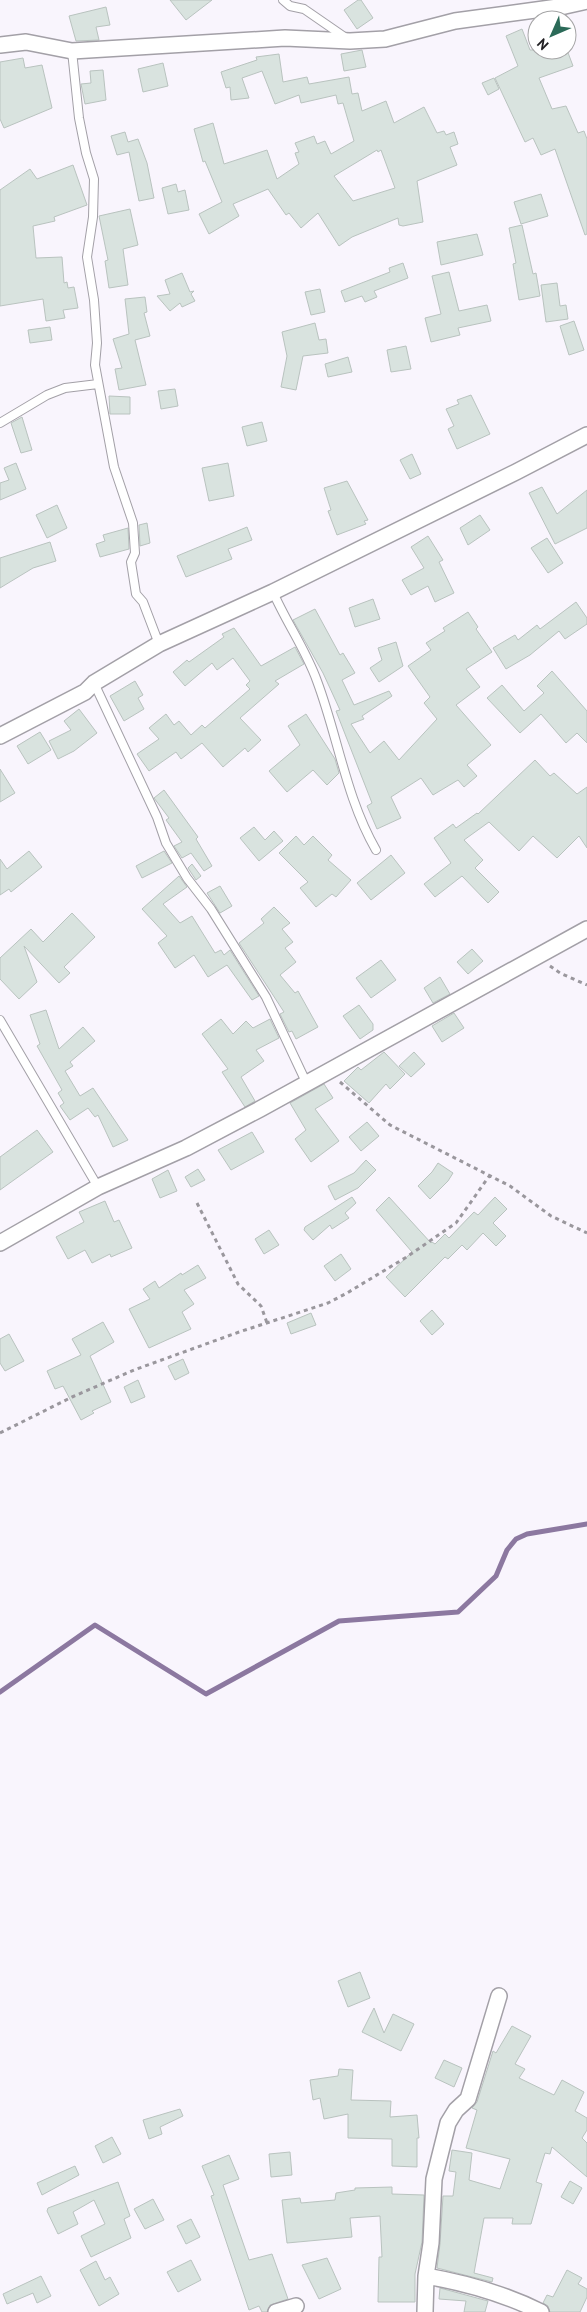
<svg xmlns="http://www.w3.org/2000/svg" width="587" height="2312" font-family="'PT Sans',sans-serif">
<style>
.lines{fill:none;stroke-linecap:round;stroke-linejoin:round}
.stream{stroke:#8c78a0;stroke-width:5}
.building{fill:#d9e3df;stroke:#b9c3bf;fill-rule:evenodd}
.lane-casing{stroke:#a3a0a7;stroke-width:10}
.street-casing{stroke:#a3a0a7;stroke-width:18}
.path{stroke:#9a979d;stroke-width:3;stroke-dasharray:4 4;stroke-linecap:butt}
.lane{stroke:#fff;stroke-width:8}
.street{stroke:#fff;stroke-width:15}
</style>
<rect width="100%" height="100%" fill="#f9f5fd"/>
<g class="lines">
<path class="stream" d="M0,1692L95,1625L206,1694L339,1621L458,1612L496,1576L507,1550L516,1539L527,1534L587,1524"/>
</g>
<path class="building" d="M170,0H212L186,20Z
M358,0H361L373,18L357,29L344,10Z
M106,7L110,25L96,27L99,40L76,41L69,16Z
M522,29L530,50H567L573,66L539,78L552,109L566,106L578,133L584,131L587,139V234L585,235L555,149L541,155L533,138L525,142L495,78L518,66L506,36Z
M362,50L366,67L344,71L341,54Z
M279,54L283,82L307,77L309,84L349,77L352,94L358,93L362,111L386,101L394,123L424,107L437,133L444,131L446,135L454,132L458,144L450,147L457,165L417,181L423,222L403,226L399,225L398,218L352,237L339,246L318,213L301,228L289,213L286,215L268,189L233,204L239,216L209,234L199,214L222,202L205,161L203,162L194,129L213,123L224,164L267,150L277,179L299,164L295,153L299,152L295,143L314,136L317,144L325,141L331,154L354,141L343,103L338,104L336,95L301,103L299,95L275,104L262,71L242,78L249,98L231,100L230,87L226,88L221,72L257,60L256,57ZM377,150L378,152L381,150L395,188L353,201L334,176Z
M23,58L25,68L42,65L52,108L4,128L0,119V62Z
M163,63L168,86L143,92L138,69Z
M103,70L106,100L85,104L81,84L91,83L90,71Z
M494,78L499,89L488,95L482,83Z
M125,132L128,142L138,139L147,163L154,198L139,201L129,152L117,155L111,136Z
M73,165L87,205L54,217L55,221L33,226L36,258L62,257L64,283L67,282L68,288L74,287L78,308L63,310L65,318L46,321L43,299L0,306V190L30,169L37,179Z
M176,184L178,192L185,190L189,210L168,214L162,188Z
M541,194L548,216L521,224L514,202Z
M130,209L138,245L123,249L128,285L109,288L105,261L108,260L99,216Z
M522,225L533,274L536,273L540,296L519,300L513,264L516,263L509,228Z
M477,234L483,255L441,265L437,242Z
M403,263L408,278L374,291L377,297L365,302L362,296L345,302L341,291L390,272L389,268Z
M449,272L459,311L487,305L491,321L458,328L460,335L431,342L425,318L441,314L432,276Z
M182,273L190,292L194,291L191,294L195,301L182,307L180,303L170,311L157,296L170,294L165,280Z
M557,283L560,306L566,305L568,319L546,322L541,285Z
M320,289L325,312L311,315L305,292Z
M145,297L147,312L144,313L150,336L135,340L146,385L119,390L115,369L122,368L113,339L129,334L125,299Z
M574,321L584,350L569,355L560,326Z
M315,323L319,340L326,339L328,353L303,356L296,390L281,387L287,356L282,332Z
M50,327L52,340L30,343L28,330Z
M406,346L411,369L391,372L387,350Z
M348,357L352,372L328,377L325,364Z
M175,389L178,406L161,409L158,391Z
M471,395L490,434L457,449L448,429L454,426L446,409L459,404L457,400Z
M109,396L130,397V414H110Z
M22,417L32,450L21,453L11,423Z
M262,422L267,441L247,446L242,427Z
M412,454L421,474L410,479L400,460Z
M16,463L26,489L0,500V483L9,480L4,468Z
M228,463L234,496L209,501L202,468Z
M347,481L368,520L364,521L366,524L337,535L328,511L331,510L324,488Z
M542,487L557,514L587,490V528L555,544L529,493Z
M57,505L67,528L47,538L36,515Z
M480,515L490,530L468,545L460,528Z
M147,523L150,543L140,546L139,525Z
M247,527L252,540L228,549L232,559L186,577L177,556Z
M128,528L129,549L100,557L96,544L105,541L103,535Z
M428,536L443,560L439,562L454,593L435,602L428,586L411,595L402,580L424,568L411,547Z
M547,538L563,563L548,573L531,548Z
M50,542L56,561L33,568L0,588V558Z
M373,599L380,619L355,627L349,608Z
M576,602L587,618V624L565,639L559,631L530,655L506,669L493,648L515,635L518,640L537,625L540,629Z
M315,609L340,655L343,653L355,673L342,680L354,705L389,691L392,696L362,716L364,719L351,724L370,753L384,741L399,760L437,719L424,703L430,697L408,666L431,650L426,643L445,631L443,628L468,612L478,627L476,629L492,652L466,669L480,687L456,705L491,745L467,765L477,776L464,787L458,780L433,795L421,778L391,797L401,818L377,829L367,806L372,803L336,711L340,710L323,673L293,620Z
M234,628L261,666L295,647L304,664L275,681L279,684L240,718L261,740L248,752L245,748L223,767L202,743L181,759L176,752L149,771L137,754L159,739L149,728L166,714L174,725L179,721L191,735L202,725L205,728L250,689L246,685L250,681L233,658L217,670L212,663L185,686L173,672L187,660L189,662L224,637L222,634Z
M396,642L403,666L379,682L370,668L382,660L378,648Z
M552,671L587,711V743L577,733L566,743L541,714L520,733L487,698L502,685L524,711L544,693L537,686Z
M135,681L143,695L138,698L144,709L124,721L110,696Z
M79,709L97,733L74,751L58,759L49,741L71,730L64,721Z
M306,714L335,759L339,773L327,785L313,770L287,792L269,771L300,745L288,726Z
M40,732L51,750L28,764L17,746Z
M535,760L550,776L554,773L577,794L587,787V848L579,836L557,858L533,836L519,851L489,822L464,840L483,860L475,868L499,892L488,903L462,876L435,897L424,884L451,863L434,838L453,824L456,828L477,813L478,814Z
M0,769L15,793L0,802Z
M164,790L198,837L196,839L212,866L204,871L191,853L182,858L174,846L182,842L166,820L169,818L154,798Z
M254,827L265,840L274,831L283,841L259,861L240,838Z
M296,836L304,845L313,836L332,855L328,860L351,880L336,897L332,894L316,907L300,888L308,882L279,853Z
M29,851L42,867L11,892L9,889L0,895V859L7,869Z
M164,851L172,863L142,878L136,866Z
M391,855L405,873L371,900L357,883Z
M192,864L201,876L196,880L188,868Z
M179,876L187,887L163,904L180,923L192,916L215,953L221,950L224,955L230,950L259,996L252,1000L227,965L208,977L194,955L175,968L158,943L167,936L142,909Z
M220,886L232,906L220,913L207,893Z
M274,907L290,923L282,929L293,942L285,948L296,962L280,975L295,993L298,991L318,1027L296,1039L292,1031L289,1032L280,1014L284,1012L239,943L264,923L261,919Z
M72,913L95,937L64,967L70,973L59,983L24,946L37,982L19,999L0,979V958L31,929L43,942Z
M472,949L483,961L468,974L457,962Z
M381,960L396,980L371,998L356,978Z
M440,977L450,994L433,1003L424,988Z
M359,1005L373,1024V1030L360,1039L343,1016Z
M46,1010L59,1049L83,1027L95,1041L70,1062L73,1066L65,1071L80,1096L93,1088L128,1140L113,1147L98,1115L95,1117L88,1108L70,1120L60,1106L64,1103L58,1093L62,1090L37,1046L40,1044L30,1015Z
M454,1013L464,1028L442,1042L432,1026Z
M221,1019L233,1034L246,1021L253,1028L270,1019L279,1038L256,1050L264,1061L241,1077L255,1101L245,1107L222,1072L228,1069L202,1034Z
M384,1052L405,1074L390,1089L386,1084L369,1103L344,1081L358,1067L361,1070Z
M414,1052L425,1064L411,1077L399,1066Z
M324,1084L333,1098L315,1109L339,1141L311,1162L295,1139L306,1130L290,1103Z
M367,1122L379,1136L361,1151L349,1137Z
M37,1130L53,1152L0,1190V1157Z
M252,1132L264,1152L231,1170L218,1150Z
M366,1160L376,1170L358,1188L335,1200L328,1186L354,1173Z
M438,1163L453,1173L448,1181L430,1199L418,1186L432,1172Z
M198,1169L205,1180L191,1187L185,1177Z
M168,1170L177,1191L160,1198L152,1179Z
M352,1197L356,1203L345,1213L349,1218L332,1229L330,1225L313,1240L304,1230L305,1227Z
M389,1197L431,1243L432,1242L435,1244L445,1234L449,1238L474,1212L478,1215L495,1197L507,1209L493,1223L506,1236L496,1246L483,1233L467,1250L462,1245L448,1259L445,1257L405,1297L386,1277L412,1252L376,1210Z
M105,1201L114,1222L119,1220L132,1248L111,1257L110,1254L92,1263L85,1250L68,1259L56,1237L84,1222L79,1212Z
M269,1230L279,1245L264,1254L255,1239Z
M341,1254L351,1269L335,1281L324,1266Z
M198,1265L206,1278L184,1290L194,1304L182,1312L191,1329L149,1348L129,1309L150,1299L143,1289L155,1281L159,1288L181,1273L182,1275Z
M432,1310L444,1324L432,1335L420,1321Z
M311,1313L316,1325L291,1334L287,1323Z
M103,1322L114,1342L90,1356L111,1402L92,1411L94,1413L81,1420L63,1386L55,1389L47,1371L81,1355L72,1339Z
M9,1334L24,1361L5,1371L0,1363V1339Z
M183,1359L189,1373L175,1380L168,1366Z
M138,1380L145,1397L131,1403L124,1387Z
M360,1972L370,1998L348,2007L338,1981Z
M374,2008L384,2033L393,2014L414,2024L401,2051L362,2032Z
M512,2026L531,2036L515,2064L525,2069L519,2078L554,2095L562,2080L584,2092L575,2111L587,2118V2130L582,2138L587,2143V2177L552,2147L550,2154L545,2153L536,2182L542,2184L531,2224H512L513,2218H484L474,2273L493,2278L492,2282L437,2268L440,2244L443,2196H453L456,2172L449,2171L452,2150L472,2153L469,2180L500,2189L510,2159L466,2148L477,2110L472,2108L477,2102L493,2051L496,2053Z
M444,2060L462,2068L454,2087L435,2078Z
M339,2069L353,2070L351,2100L391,2101L390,2117L417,2115L419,2138H417V2167L392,2166V2139L348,2138V2114L324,2119L320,2098L313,2100L310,2080L338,2076Z
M180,2109L183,2116L160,2127L162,2134L149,2139L143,2120Z
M112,2137L121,2154L103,2163L95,2146Z
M290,2152L292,2175L271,2177L269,2154Z
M229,2155L239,2179L223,2185L249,2260L272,2254L288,2299L270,2305L267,2312H262L259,2306L249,2310L211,2196L214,2195L202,2166Z
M75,2166L79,2175L42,2195L37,2183Z
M570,2181L582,2188L573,2204L561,2197Z
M118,2182L130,2216L124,2219L131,2238L91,2257L81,2236L105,2224L94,2200L73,2212L78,2224L58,2234L47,2211L48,2208Z
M392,2187V2194L424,2195L422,2242L415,2274V2302H378L379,2257H382L380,2216L350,2218L352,2237L287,2243L282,2200L300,2198L301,2203L335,2200L336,2193L355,2190V2188Z
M153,2199L164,2220L145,2229L134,2209Z
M191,2219L200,2237L186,2244L177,2226Z
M327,2258L341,2289L319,2299L302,2265Z
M191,2260L201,2280L178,2292L167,2272Z
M96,2261L105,2280L110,2277L119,2294L99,2306L80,2270Z
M567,2270L582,2278L578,2284L587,2289V2297L580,2312H550L548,2306L543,2303L547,2295L553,2297Z
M41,2276L51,2296L37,2303L33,2293L7,2304L3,2294Z
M440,2288L488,2301L485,2312H464L466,2301L439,2299Z"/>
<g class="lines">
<g class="lane-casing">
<path id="lane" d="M283,0L290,6L304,9L346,38
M72,51L79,118L86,153L94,179L93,217L87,257L94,300L97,343L95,365L114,467L133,523L135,553L131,562L136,594L143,602L159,644
M0,423L47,395L65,388L98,384
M273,592C286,622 306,650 317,681C338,737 346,798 376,850
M94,683L157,817L166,843L187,878L211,909L266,997L306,1082
M0,1020L98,1187"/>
</g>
<g class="street-casing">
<path id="street" d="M0,45L26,42L72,51L285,38L350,41L385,39L455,21L565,6L587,1
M0,736L85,692L94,683L159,644L273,592L516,472L587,435
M0,1243L98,1187L186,1148L260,1109L587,929
M426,2276C466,2283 505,2294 541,2312
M276,2312L296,2306
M425,2312L426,2276L431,2243L434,2179L448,2123L456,2110L468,2099L499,1996"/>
</g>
<path class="path" d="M550,966L560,973L587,985
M340,1082L390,1125L510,1186L551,1216L587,1233
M197,1203L238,1284L261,1306L267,1323
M0,1433L72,1397L134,1370L239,1332L328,1303L347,1293L405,1258L456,1223L490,1175"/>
<use href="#lane" class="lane"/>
<use href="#street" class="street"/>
</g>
<g transform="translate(552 35) rotate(225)"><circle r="24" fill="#ffffff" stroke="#a5a5a6"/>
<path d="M0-4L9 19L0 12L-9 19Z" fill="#2b6a58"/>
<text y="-8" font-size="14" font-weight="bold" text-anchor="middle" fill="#1f1e21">N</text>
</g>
</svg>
